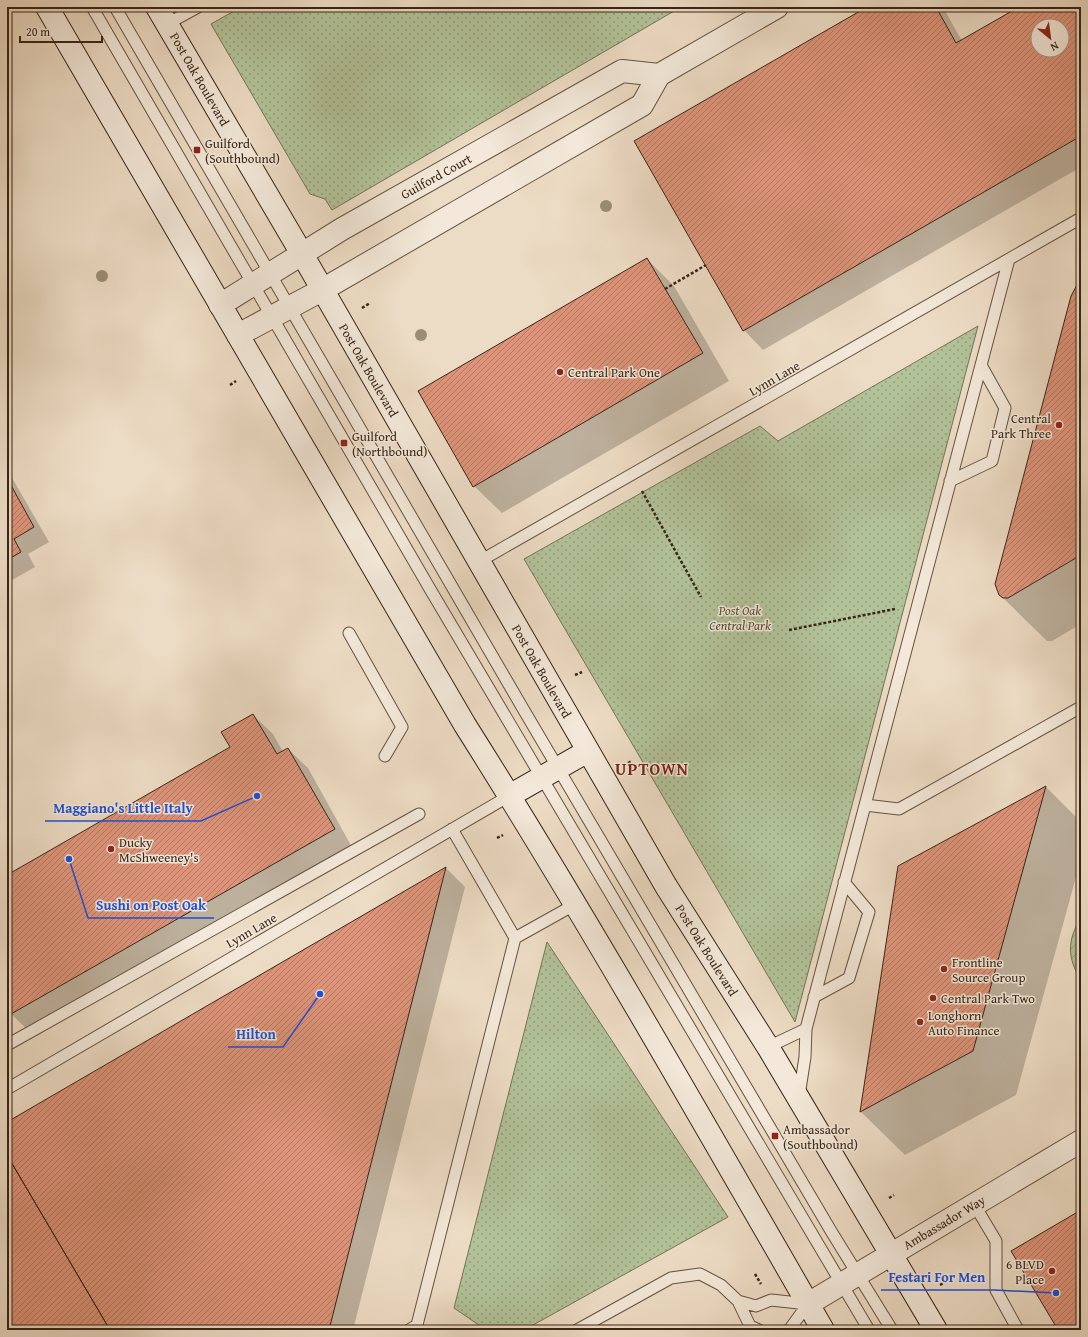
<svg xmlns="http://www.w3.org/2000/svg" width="1088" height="1337" font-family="'Gentium Book Plus',serif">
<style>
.grass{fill:url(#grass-dots);stroke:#757458}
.garden{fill:url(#garden-furrows);stroke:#757458}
.shadow{fill:#0003;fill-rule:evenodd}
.building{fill:url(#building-hatch);stroke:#382516;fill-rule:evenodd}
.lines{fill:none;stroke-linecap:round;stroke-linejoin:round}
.service-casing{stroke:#655342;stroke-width:13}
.tertiary-casing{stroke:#655342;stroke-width:24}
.secondary-casing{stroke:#382516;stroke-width:24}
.path{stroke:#382516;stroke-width:2.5;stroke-dasharray:3 2;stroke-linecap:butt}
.service{stroke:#f3e8d9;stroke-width:11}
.tertiary{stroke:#f3e8d9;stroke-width:22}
.secondary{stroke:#f3e8d9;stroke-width:22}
.tree{fill:#9a8d77}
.poi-dot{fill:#8f2418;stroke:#f3e8d9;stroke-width:1.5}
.labels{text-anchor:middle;stroke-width:3;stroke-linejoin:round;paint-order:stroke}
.street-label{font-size:13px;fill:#382516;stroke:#f3e8d9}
.poi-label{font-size:13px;fill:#382516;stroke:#f3e8d9;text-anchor:start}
.park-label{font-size:13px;font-style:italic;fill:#564c37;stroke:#f3e8d9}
.district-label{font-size:17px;font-weight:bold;letter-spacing:1px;fill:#7a1f14;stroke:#f3e8d9}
.leader{fill:none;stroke:#1d4ed8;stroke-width:1.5}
.callout-dot{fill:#1d4ed8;stroke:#f3e8d9;stroke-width:1.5}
.callout-label{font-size:14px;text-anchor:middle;font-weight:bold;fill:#1d4ed8;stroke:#f3e8d9;stroke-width:3;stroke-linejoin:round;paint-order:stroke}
</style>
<defs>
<pattern id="grass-dots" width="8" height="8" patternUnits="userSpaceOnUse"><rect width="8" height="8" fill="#b2c299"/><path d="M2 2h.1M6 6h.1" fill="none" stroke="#929d7c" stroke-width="1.8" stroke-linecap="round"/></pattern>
<pattern id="garden-furrows" width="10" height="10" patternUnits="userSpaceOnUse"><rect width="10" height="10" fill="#b2c299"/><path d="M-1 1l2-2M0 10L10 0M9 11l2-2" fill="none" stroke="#929d7c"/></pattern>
<pattern id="building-hatch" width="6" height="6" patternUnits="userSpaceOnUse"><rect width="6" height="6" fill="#de947a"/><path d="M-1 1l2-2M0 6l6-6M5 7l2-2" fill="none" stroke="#b57963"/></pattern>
</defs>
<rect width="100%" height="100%" fill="#eddcc5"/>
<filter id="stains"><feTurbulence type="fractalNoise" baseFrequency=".005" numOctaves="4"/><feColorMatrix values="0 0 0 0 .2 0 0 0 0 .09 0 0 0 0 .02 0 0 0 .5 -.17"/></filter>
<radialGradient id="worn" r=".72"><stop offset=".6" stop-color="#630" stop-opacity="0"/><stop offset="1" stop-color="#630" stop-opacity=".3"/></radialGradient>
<path class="grass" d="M241,7H681L332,210L325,199L310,194L211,24Z
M978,326L795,1022L524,559L760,426L778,441Z
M547,942L728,1217L524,1330H486L454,1308Z"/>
<path class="garden" d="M1081,919V979C1067,960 1067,938 1081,919Z"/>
<path class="shadow" d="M869,7H943L962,41L1021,7H1081V167L763,350L744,330ZM1038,26H1062V50H1038Z
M647,259L674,286L729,381L502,513L474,486Z
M1081,285V624L1052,641H1047L999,594Z
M7,469L49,542L28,554L35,567L7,583Z
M253,715L273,734L283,752L288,749L308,768L353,849L31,1033L11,1014L7,1006V876L231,748Z
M1081,773V779L1078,775Z
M1046,787L1081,822V859L1016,1095L905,1155L861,1112L899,866Z
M446,868L465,887L353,1330H7V1124Z"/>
<path class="building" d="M867,7H936L956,43L1019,7H1081V136L743,331L634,141ZM1038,26H1062V50H1038Z
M647,258L703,353L473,487L418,391Z
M1081,283V555L1008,598H1003L999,595L995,584L1071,296L1077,285Z
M7,478L34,527L14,539L21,552L7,560Z
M253,714L277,754L288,748L335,829L11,1014L7,1008V875L230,747L221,732Z
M1046,786L973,1051L860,1112L898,866Z
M446,867L329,1330H110L7,1155V1122Z
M7,1155L110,1330H7Z
M1081,1210V1330H1058L1011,1251Z"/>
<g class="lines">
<g class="service-casing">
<path id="service" d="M92,7L430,589L869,1330
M115,7L522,707L831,1231L892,1330
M167,24L198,7
M950,481L992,461L1005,408L981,365
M480,561L1081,218
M349,633L402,727L385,756
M865,805L899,809L1081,707
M452,829L515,938
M814,997L849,978L869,912L844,882
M7,1045L419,814
M768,1047L806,1029
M7,1089L509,796
M799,1096L805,1057L806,1029L1009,259
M974,1204L996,1241V1290L1018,1330
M738,1301L756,1306L771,1300L808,1304
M409,1330L417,1325L515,938L574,905
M577,1330L671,1278L700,1274L721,1285L738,1301L750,1326L759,1330
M789,1330L808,1304"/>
</g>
<g class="tertiary-casing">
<path id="tertiary" d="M220,305L342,229L622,71L659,75
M238,335L322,290L642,105L659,75L777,7
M808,1304L1081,1141"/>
</g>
<g class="secondary-casing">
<path id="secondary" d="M47,7L465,725C590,923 706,1127 823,1330
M157,7L302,254L666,886L768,1047L936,1330
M509,796L588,751"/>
</g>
<path class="path" d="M665,289L706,265
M362,308L370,303
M230,385L236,381
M642,491L701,597
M789,630L895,609
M575,675L582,672
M628,763L632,761
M497,838L503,835
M889,1198L894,1195
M755,1274L761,1284
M940,1285L945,1282"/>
<use href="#service" class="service"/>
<use href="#tertiary" class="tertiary"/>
<use href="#secondary" class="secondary"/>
</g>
<g class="tree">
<circle cx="606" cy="206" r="6"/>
<circle cx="102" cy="276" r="6"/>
<circle cx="421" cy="335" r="6"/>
</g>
<g class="poi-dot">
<rect x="193" y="146" width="8" height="8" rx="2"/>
<circle cx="560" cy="372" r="4"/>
<circle cx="1059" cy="425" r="4"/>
<rect x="340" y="439" width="8" height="8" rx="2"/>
<circle cx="111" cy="849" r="4"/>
<circle cx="944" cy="969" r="4"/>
<circle cx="933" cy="998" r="4"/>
<circle cx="920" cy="1022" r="4"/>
<rect x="771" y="1132" width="8" height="8" rx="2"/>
<circle cx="1052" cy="1271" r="4"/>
</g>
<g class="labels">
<g class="street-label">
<text transform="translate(200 79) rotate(60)" y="5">Post Oak Boulevard</text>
<text transform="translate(436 176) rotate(-29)" y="5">Guilford Court</text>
<text transform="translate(369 370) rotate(60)" y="5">Post Oak Boulevard</text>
<text transform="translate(774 378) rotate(-30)" y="5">Lynn Lane</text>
<text transform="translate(542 671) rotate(60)" y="5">Post Oak Boulevard</text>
<text transform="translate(251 930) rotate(-30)" y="5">Lynn Lane</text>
<text transform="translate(707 950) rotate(58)" y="5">Post Oak Boulevard</text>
<text transform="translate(944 1222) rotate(-31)" y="5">Ambassador Way</text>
</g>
<g class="poi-label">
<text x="205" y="148">Guilford<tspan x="205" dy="15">(Southbound)</tspan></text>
<text x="568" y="377">Central Park One</text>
<text x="1051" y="423" text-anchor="end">Central<tspan x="1051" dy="15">Park Three</tspan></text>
<text x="352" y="441">Guilford<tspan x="352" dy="15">(Northbound)</tspan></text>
<text x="119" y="847">Ducky<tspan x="119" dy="15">McShweeney's</tspan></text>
<text x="952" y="967">Frontline<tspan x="952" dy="15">Source Group</tspan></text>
<text x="941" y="1003">Central Park Two</text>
<text x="928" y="1020">Longhorn<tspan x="928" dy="15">Auto Finance</tspan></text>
<text x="783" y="1134">Ambassador<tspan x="783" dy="15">(Southbound)</tspan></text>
<text x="1044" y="1269" text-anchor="end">6 BLVD<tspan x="1044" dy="15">Place</tspan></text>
</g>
<g class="park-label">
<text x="740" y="615">Post Oak<tspan x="740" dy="15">Central Park</tspan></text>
</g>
<g class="district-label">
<text x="652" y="775">UPTOWN</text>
</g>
</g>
<path class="leader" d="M257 796L201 821H45M69 859L88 918H214M320 994L283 1047H228M1056 1293L994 1290H881"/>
<g class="callout-dot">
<circle cx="257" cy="796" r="4"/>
<circle cx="69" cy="859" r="4"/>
<circle cx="320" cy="994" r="4"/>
<circle cx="1056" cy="1293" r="4"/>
</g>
<g class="callout-label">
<text x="123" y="813">Maggiano's Little Italy</text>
<text x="151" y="910">Sushi on Post Oak</text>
<text x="256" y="1039">Hilton</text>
<text x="937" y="1282">Festari For Men</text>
</g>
<rect width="1088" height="1337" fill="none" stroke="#eddcc5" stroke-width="24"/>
<rect x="8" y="8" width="1072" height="1321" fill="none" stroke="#382516" stroke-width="2"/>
<rect x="12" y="12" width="1064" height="1313" fill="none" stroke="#382516"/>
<g transform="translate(1050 38) rotate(151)"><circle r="19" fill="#f3e8d9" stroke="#a89a8b"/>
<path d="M0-3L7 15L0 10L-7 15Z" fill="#8f2418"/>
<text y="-6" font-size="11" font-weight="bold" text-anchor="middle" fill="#382516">N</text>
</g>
<path d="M20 36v6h82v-6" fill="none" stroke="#382516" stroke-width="2"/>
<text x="26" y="36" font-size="12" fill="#382516" stroke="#f3e8d9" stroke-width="3" paint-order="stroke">20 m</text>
<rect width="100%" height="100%" filter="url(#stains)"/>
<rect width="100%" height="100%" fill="url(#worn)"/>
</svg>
